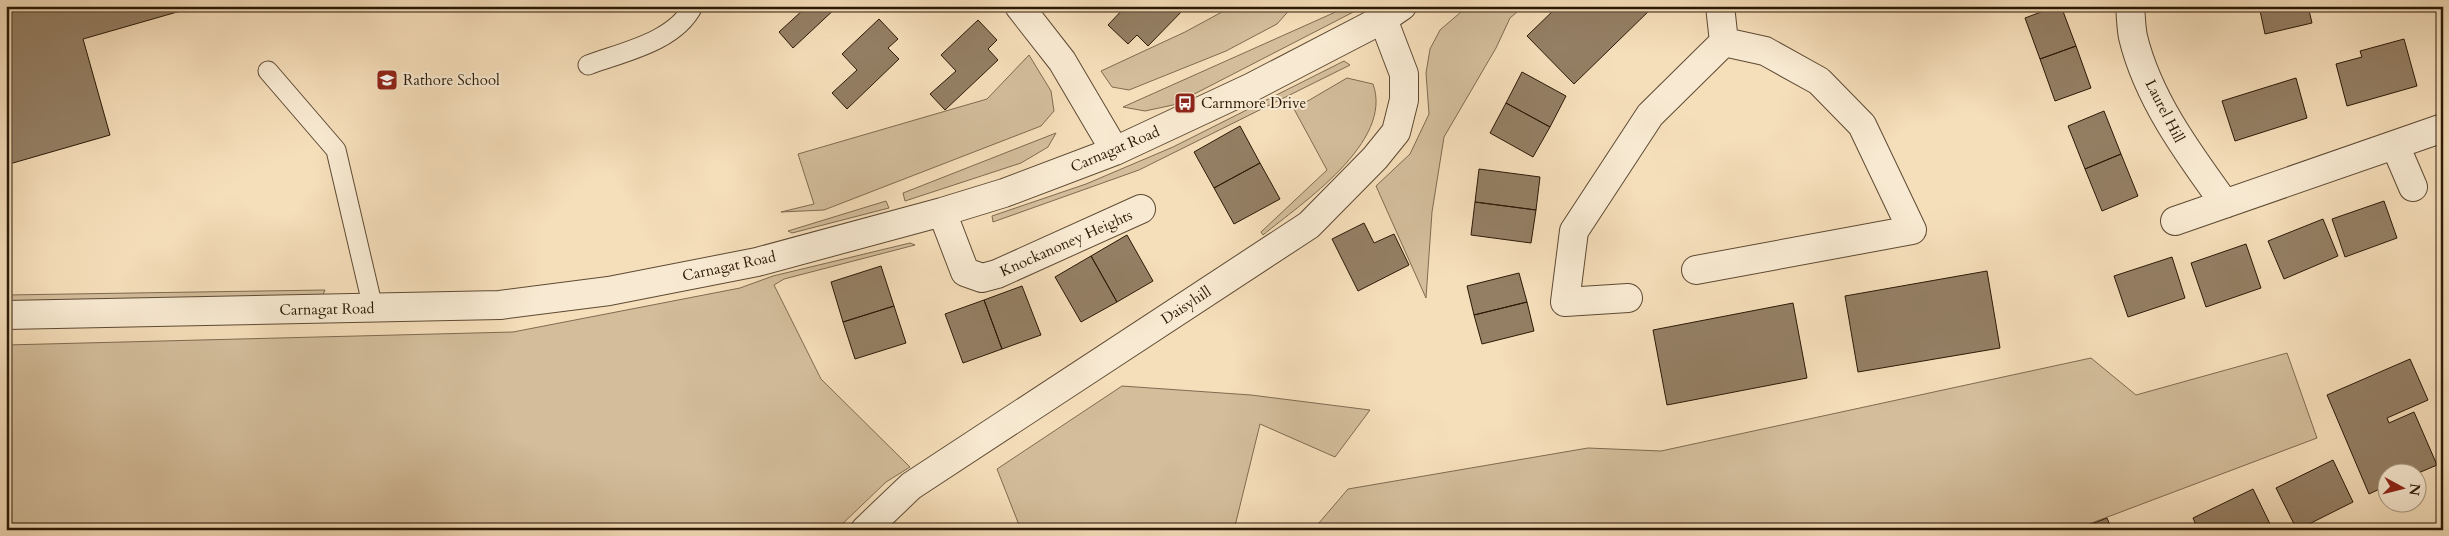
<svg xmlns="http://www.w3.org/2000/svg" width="2449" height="536" font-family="Cardo,serif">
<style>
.green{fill:#d3bd9b;stroke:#7f6b50}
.building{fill:#947f64;stroke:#2b1906}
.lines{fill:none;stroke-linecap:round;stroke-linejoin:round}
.service-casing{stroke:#5e4a33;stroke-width:21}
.minor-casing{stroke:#5e4a33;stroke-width:30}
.service{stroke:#f8ead2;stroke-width:19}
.minor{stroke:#f8ead2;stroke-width:28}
.labels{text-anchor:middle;stroke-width:4;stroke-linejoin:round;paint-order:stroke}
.poi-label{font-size:15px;fill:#2b1906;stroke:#f8ead2;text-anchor:start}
.street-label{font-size:15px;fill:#2b1906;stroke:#f8ead2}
</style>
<rect width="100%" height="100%" fill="#f5deba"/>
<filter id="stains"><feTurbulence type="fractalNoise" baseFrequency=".004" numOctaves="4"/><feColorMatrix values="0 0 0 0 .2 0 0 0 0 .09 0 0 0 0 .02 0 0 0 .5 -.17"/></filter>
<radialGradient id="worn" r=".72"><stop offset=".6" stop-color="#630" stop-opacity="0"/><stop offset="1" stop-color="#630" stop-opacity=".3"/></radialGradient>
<path class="green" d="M1233,6H1293L1277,24L1226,51L1129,90L1112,87L1101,71L1185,32Z
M1349,6H1365L1173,105L1145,111L1123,107Z
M1468,6H1524L1510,18L1496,48L1444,137L1432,212L1426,298L1376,186L1410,154L1429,114L1426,73L1430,49L1440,30Z
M1029,55L1051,91L1054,111L1041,126L824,210L781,212L814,204L798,154L987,99Z
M1344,61L1350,65L1139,170L993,222L992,216L1086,184L1173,147Z
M1347,78L1373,84C1394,142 1302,203 1263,235L1261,232L1327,170L1294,109Z
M1056,133L1048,147L1021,163L905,201L903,193Z
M886,201L889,208L792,233L788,231Z
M910,243L915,245L784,279L774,285L821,379L910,467L886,482L836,530H6V345L513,332L740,288L773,276Z
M325,290L322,297L6,301V295Z
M2287,353L2317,438L2073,530H1313L1348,489L1588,448L1661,451L2091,358L2136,395Z
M1122,386L1251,395L1370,410L1335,457L1260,424L1234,530H1021L997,469Z"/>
<path class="building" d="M6,6H198L83,39L110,135L6,165Z
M801,6H838L793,48L779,32L804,9Z
M1126,6H1187L1148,46L1137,35L1128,44L1108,25Z
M1558,6H1654L1574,84L1527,36Z
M2057,6H2061L2076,46L2040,59L2025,18Z
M2259,6H2308L2312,23L2265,34Z
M879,19L898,39L888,48L899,59L847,109L832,93L857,70L842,54Z
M978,20L997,40L988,49L998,60L945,110L930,94L956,71L941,55Z
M2404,39L2417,86L2347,106L2336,64L2362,57L2360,51Z
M2076,46L2091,88L2055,101L2040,59Z
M1522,72L1566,96L1550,127L1506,103Z
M2296,78L2307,118L2235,141L2222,101Z
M1506,103L1550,127L1533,157L1490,133Z
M2104,111L2121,154L2085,169L2068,126Z
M1240,126L1260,163L1214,188L1194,152Z
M2121,154L2138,196L2102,211L2085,169Z
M1260,163L1280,199L1234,224L1214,188Z
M1479,169L1540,177L1536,210L1475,202Z
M2384,201L2397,238L2345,257L2332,219Z
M1475,202L1536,210L1531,243L1471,235Z
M2323,219L2338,256L2284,279L2268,241Z
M1364,223L1374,243L1394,234L1409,265L1358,291L1332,239Z
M1127,235L1153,281L1117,302L1091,256Z
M2246,244L2261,288L2206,307L2191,263Z
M1091,256L1117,302L1081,322L1055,277Z
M2172,257L2185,298L2128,317L2114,276Z
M881,266L894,306L843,322L831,282Z
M1987,271L2000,348L1858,372L1845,296Z
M1519,273L1527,302L1474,315L1467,286Z
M1022,286L1041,335L1002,349L984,300Z
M984,300L1002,349L963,363L945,314Z
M1527,302L1534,331L1482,344L1474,315Z
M1793,303L1807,378L1667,405L1653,330Z
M894,306L906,343L855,359L843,322Z
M2410,359L2428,400L2387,418L2389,423L2414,412L2437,465L2416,474H2386V486L2369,494L2327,395Z
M2333,460L2353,502L2297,530L2276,488Z
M2253,489L2273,530H2198L2193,518Z
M2107,518L2112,530H2079V529Z"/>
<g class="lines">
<g class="service-casing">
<path id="service" d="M588,65C623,52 675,42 693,6
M268,71L336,150L373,308"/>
</g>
<g class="minor-casing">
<path id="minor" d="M1019,6L1062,61L1115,151
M2130,6C2131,16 2131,27 2133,37C2148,99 2188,153 2225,204
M2395,145L2413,187
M942,212L965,272L982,278L997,274L1141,209
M2175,221L2443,128
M1696,270L1912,230L1862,125L1819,81L1765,51L1724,42L1720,6
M1628,298L1565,302L1574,231L1650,115L1724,42
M6,315L500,305L609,291L757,262L942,212L1004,193L1115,151L1252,87L1383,19L1402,6
M865,530L911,486L1309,225L1375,158L1396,132L1404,100V74L1383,19"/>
</g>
<use href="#service" class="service"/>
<use href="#minor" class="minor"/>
</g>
<defs>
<g id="school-square" transform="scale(1.125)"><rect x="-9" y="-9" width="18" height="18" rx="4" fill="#8f2418" stroke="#f8ead2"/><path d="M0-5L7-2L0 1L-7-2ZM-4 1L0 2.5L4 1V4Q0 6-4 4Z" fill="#fff"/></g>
<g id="bus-square" transform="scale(1.125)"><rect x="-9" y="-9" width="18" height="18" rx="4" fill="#8f2418" stroke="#f8ead2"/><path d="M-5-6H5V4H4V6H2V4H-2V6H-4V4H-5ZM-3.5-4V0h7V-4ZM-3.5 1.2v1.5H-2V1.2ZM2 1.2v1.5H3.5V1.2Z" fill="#fff"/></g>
</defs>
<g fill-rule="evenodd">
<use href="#school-square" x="387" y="80"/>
<use href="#bus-square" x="1185" y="103"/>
</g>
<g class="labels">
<g class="poi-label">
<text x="403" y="85">Rathore School</text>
<text x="1201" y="108">Carnmore Drive</text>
</g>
<g class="street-label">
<text transform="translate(2165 111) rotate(63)" y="5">Laurel Hill</text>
<text transform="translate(1115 149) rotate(-23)" y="5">Carnagat Road</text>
<text transform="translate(1066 243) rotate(-24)" y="5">Knockanoney Heights</text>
<text transform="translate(729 266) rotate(-12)" y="5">Carnagat Road</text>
<text transform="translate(1186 305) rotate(-33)" y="5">Daisyhill</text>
<text transform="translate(327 309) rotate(-1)" y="5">Carnagat Road</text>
</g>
</g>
<rect width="2449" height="536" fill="none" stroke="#f5deba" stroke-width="25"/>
<rect x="8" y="8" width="2434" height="521" fill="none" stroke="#2b1906" stroke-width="2.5"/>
<rect x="12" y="12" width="2424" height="511" fill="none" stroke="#2b1906"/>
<g transform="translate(2402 488) rotate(97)"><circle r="24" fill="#f8ead2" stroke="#a69680"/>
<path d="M0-4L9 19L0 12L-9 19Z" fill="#8f2418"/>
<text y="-8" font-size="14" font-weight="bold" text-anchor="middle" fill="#2b1906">N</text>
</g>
<rect width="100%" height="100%" filter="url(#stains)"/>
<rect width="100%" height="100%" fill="url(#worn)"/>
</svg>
